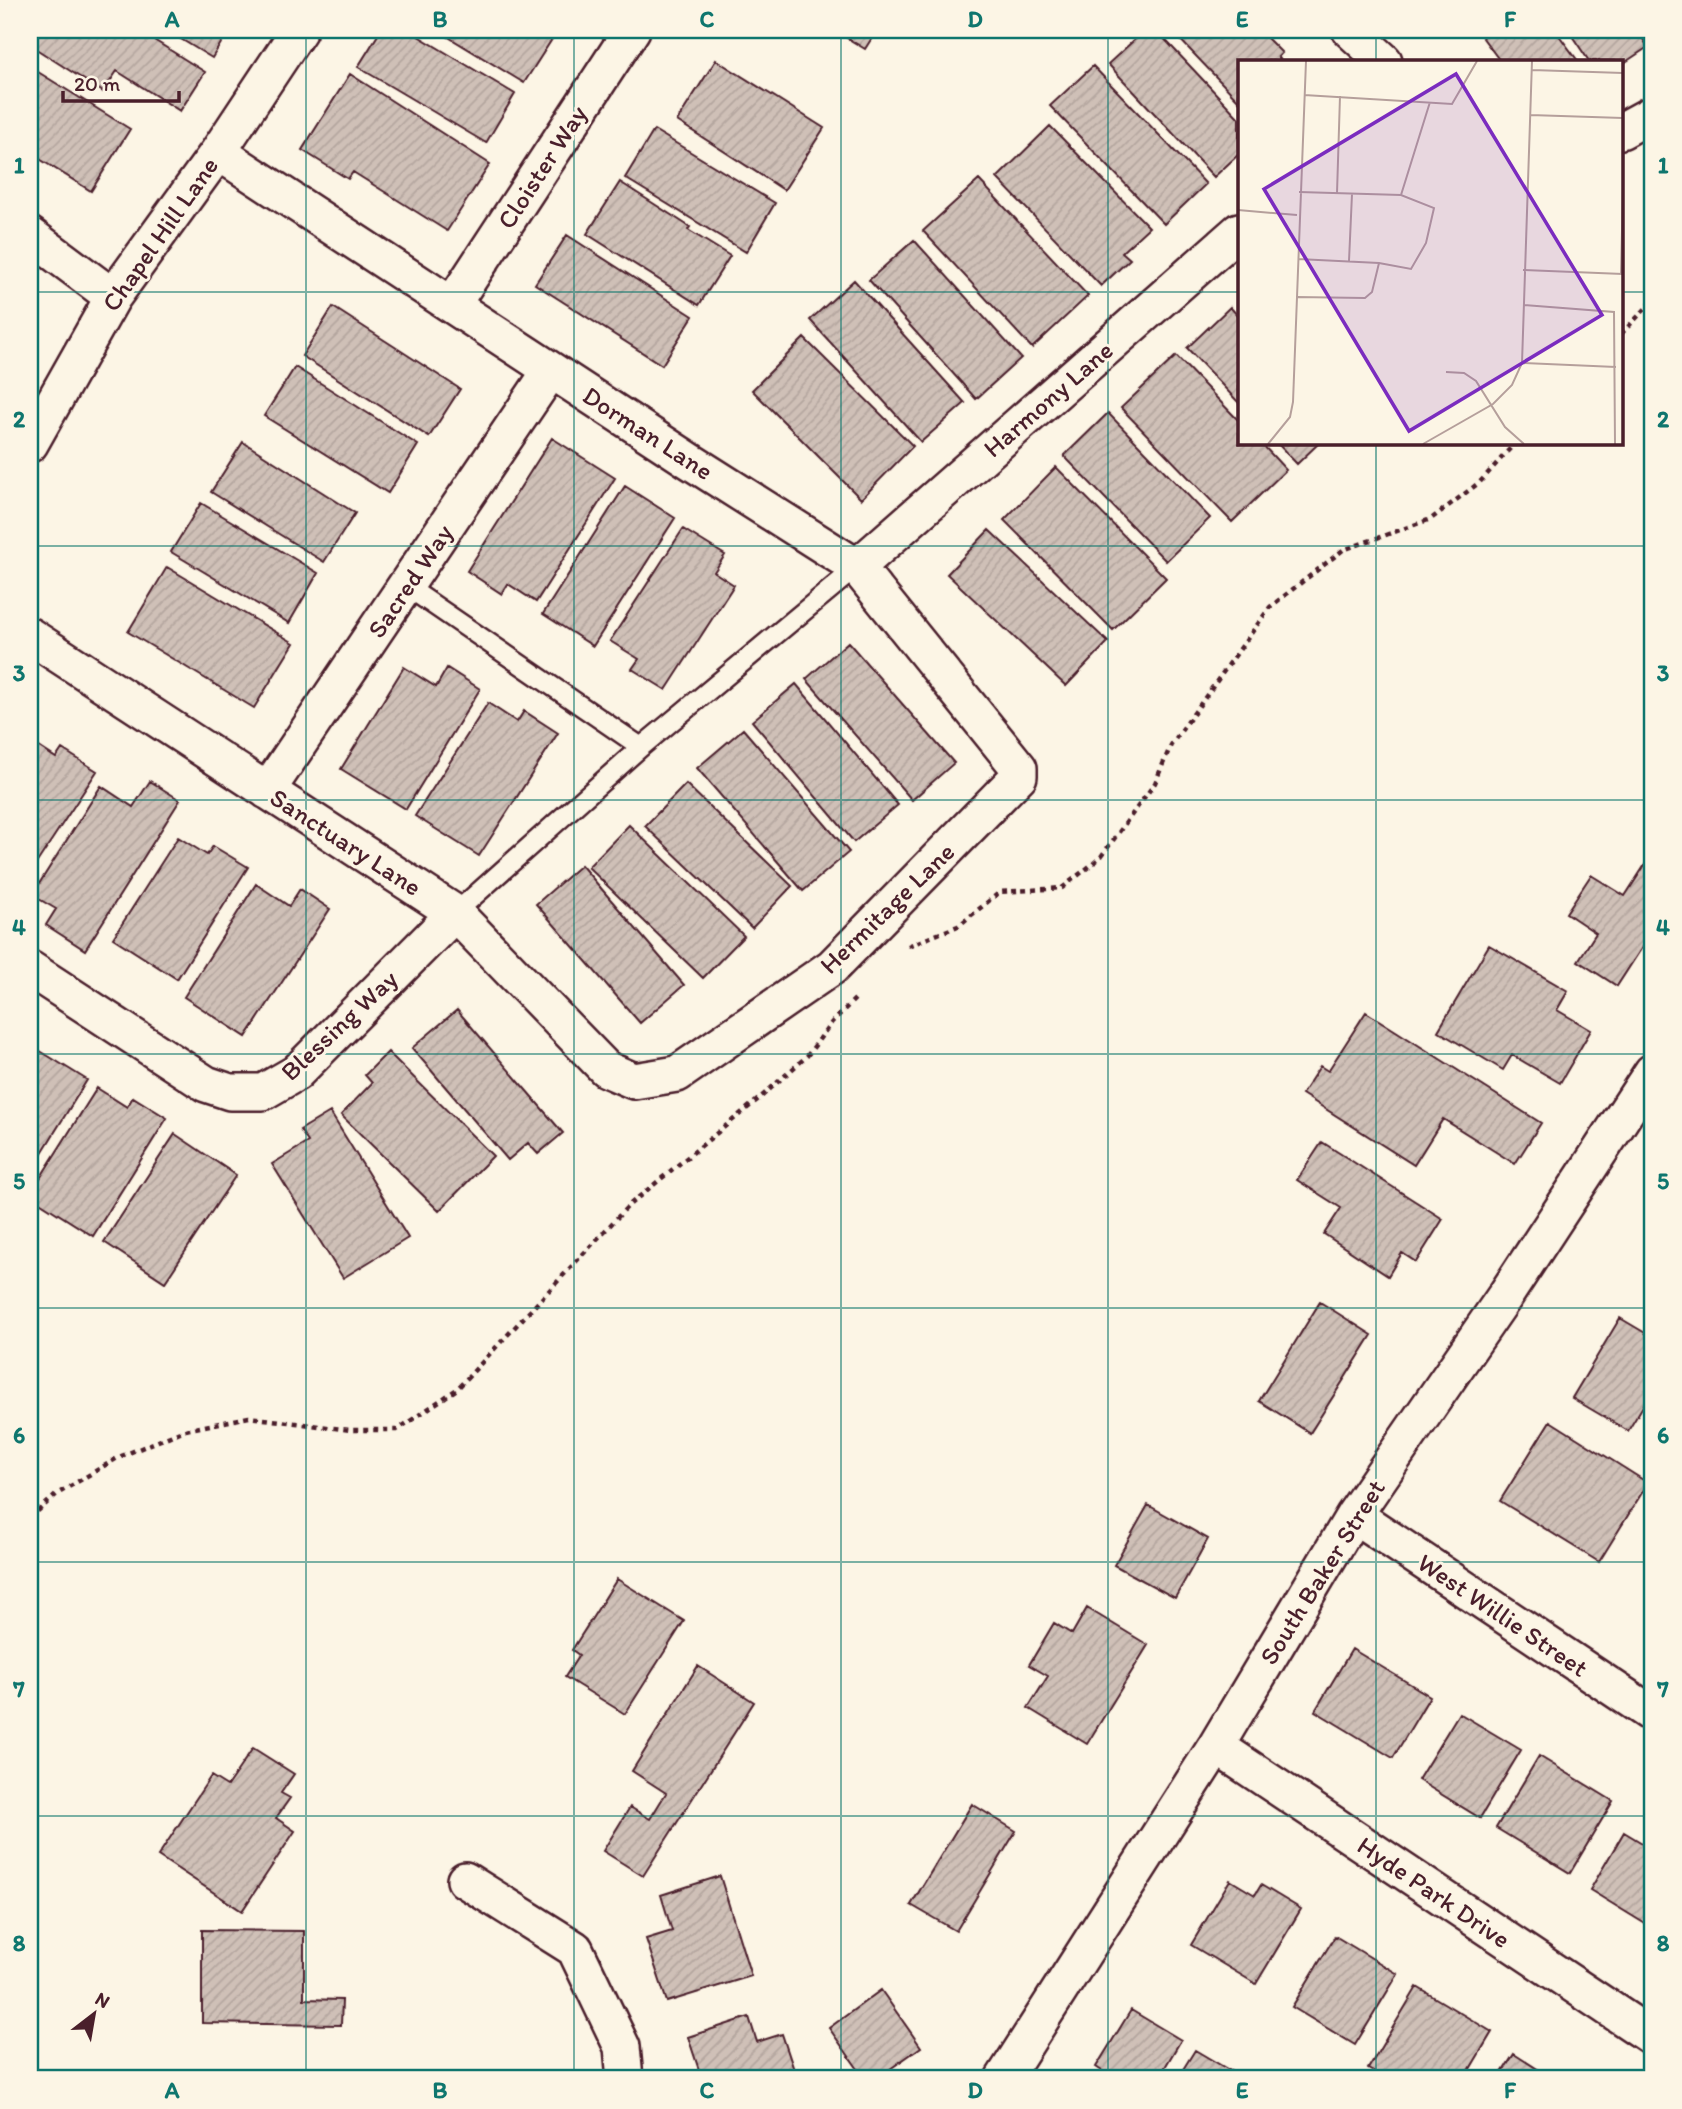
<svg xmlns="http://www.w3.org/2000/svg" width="1682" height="2109" font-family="Itim,sans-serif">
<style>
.building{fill:url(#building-hatch);stroke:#4a1f2b;stroke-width:2}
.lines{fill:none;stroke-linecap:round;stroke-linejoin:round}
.lane-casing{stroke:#4a1f2b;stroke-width:23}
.street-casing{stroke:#4a1f2b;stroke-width:40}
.path{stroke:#4a1f2b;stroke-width:4.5;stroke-dasharray:5 5;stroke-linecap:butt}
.lane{stroke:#fcf5e5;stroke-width:18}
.street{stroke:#fcf5e5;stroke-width:35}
.grid{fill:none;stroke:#0f766e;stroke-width:2;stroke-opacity:0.55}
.labels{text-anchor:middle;stroke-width:6;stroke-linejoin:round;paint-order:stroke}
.street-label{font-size:26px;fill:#4a1f2b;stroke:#fcf5e5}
.inset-road{fill:none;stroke:#b59f9b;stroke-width:2}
.view{fill:#7b2cbf;fill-opacity:0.15;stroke:#7b2cbf;stroke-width:3.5}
.inset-edge{fill:none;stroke:#4a1f2b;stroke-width:3.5}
.neatline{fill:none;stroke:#0f766e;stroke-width:2.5}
.grid-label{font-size:23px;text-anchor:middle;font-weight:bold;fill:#0f766e}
</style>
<defs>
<pattern id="building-hatch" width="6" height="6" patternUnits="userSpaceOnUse" patternTransform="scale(1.75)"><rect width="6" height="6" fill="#cfc0b7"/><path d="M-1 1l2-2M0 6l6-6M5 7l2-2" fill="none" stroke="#b3a59e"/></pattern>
</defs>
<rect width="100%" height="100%" fill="#fcf5e5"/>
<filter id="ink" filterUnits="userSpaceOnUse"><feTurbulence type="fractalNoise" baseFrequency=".0143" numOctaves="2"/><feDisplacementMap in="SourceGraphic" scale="14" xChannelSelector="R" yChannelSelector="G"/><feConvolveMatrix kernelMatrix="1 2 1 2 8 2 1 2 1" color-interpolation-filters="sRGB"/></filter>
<g filter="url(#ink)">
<path class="building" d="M30,30H138L205,72L180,111L117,71L103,92L30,45Z
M166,30H229L212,58Z
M381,30H408L515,94L486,143L358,67Z
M437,30H544L554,36L524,83Z
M834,30H877L865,49Z
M1145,30H1156L1239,118V154L1214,177L1108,64Z
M1171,30H1259L1282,53L1278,57L1282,61H1239V101Z
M1477,30H1555L1578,61H1500Z
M1568,30H1637L1648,47L1621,65V61H1589Z
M716,60L824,128L784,190L677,121Z
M1093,66L1206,184L1164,224L1050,106Z
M30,67L130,129L91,191L30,153Z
M350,74L490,164L447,231L353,172L348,179L302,150Z
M1050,126L1149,227L1122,252L1130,259L1101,286L997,178Z
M654,130L775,203L746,252L625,178Z
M979,180L1088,296L1032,348L923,231Z
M620,182L690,227L688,230L730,256L699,305L587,234Z
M567,235L693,316L662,365L535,284Z
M914,240L1021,358L976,399L869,280Z
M854,280L965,403L921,442L810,320Z
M333,307L460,389L429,437L302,356Z
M1230,307L1239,317V403L1187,348Z
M804,338L913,446L861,499L752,390Z
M1176,356L1239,421V443H1261L1286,470L1232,522L1121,408Z
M295,367L418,445L388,493L264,416Z
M1108,413L1210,518L1166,561L1064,456Z
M552,438L615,478L536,602L508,584L502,594L467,571Z
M243,442L355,513L324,562L211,492Z
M1277,443H1319L1297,464Z
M1056,467L1166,578L1113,630L1004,520Z
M625,486L675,518L593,646L543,614Z
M201,503L318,573L289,623L171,552Z
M683,529L725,555L714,572L734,585L666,690L632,669L639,659L610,641Z
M989,530L1108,642L1066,686L947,574Z
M167,567L294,643L254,708L128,632Z
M848,642L954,763L912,800L806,679Z
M404,667L436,687L447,668L480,689L406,809L341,769Z
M796,684L898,805L854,842L752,721Z
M488,703L517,722L524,711L558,733L479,856L415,816Z
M743,729L849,852L803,891L697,768Z
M30,741L56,758L62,749L97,771L30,873Z
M150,781L180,800L85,950L46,925L56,909L32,895L101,786L133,807Z
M686,784L792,886L752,928L645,826Z
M629,825L744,936L703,978L588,867Z
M178,837L207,855L213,846L248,867L177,979L113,938Z
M1652,854V932L1617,986L1578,961L1596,933L1566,913L1591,875L1625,896Z
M581,865L684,985L640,1023L536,904Z
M256,884L289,906L300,889L330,909L246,1037L184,997Z
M1489,945L1568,991L1557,1010L1591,1030L1560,1083L1512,1055L1503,1070L1438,1031Z
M457,1010L563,1133L538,1154L528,1143L508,1160L412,1048Z
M1366,1012L1541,1123L1515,1164L1443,1119L1414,1165L1302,1094L1320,1066L1328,1071Z
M37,1049L87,1080L30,1172V1060Z
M388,1052L493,1156L439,1211L341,1115L372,1083L365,1075Z
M97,1088L127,1107L133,1097L167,1118L93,1236L30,1196V1194Z
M330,1112L408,1238L343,1278L272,1164L308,1142L300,1130Z
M175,1134L236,1175L165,1282L104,1242Z
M1322,1142L1443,1219L1416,1262L1402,1253L1388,1276L1324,1234L1341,1208L1297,1180Z
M1320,1302L1372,1335L1310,1433L1259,1401Z
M1620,1318L1652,1337V1391L1628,1431L1572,1398Z
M1550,1421L1648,1483L1599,1562L1500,1501Z
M1148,1505L1208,1539L1175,1598L1114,1565Z
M617,1579L684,1621L625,1714L565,1677L579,1655L572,1650Z
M1087,1608L1148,1645L1087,1744L1028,1708L1048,1676L1029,1665L1054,1623L1072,1634Z
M1352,1649L1430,1696L1393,1758L1315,1711Z
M698,1666L754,1702L643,1876L603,1851L630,1807L650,1819L666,1793L632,1771Z
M1459,1713L1521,1750L1480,1818L1418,1780Z
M253,1748L294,1774L281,1793L290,1798L276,1818L295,1831L242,1911L158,1856L211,1776L227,1786Z
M1539,1756L1613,1801L1570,1873L1496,1828Z
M972,1804L1016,1831L956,1931L911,1905Z
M1624,1832L1652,1849V1928L1590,1890Z
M720,1876L751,1976L667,2002L646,1939L672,1931L661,1895Z
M1230,1880L1255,1895L1261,1885L1301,1909L1256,1984L1191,1945Z
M202,1930L304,1931V1999L342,2000L341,2025L202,2023Z
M1335,1936L1398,1974L1355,2045L1292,2007Z
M1417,1987L1492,2032L1464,2079H1386L1368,2069Z
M881,1990L921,2047L876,2079H865L829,2028Z
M1131,2010L1181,2040L1158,2079H1114L1096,2067Z
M749,2017L757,2042L782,2034L797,2079H702L688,2037Z
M1195,2050L1244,2079H1177Z
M1514,2054L1553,2079H1498Z"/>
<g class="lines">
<g class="lane-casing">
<path id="lane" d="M406,586L641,747
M455,913L641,747L857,567"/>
</g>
<g class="street-casing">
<path id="street" d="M1350,30L1384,61
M1621,131L1652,114
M30,235L113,297
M452,305L632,30
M30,444L113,297L218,152L299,30
M857,567L1239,231
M30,636L455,913L606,1069L634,1081L677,1074L832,967L1019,776V768L857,567L690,461L218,152
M267,791L551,370
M30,969L206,1084L230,1092H263L296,1073L455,913
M1354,1515L1652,1714
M1216,1746L1652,2037
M465,1880L575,1949L622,2047L625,2079
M1003,2079L1216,1746L1354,1515L1505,1296L1652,1072"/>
</g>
<path class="path" d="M1621,334L1652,302
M908,946L958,926L1000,892L1062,888L1100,858L1155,783L1171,745L1270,607L1343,550L1431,519L1480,482L1515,443
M30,1518L57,1494L119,1457L185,1430L249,1417L350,1430H397L457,1389L629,1205L761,1097L807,1056L832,1022L855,999"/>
<use href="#lane" class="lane"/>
<use href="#street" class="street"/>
</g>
</g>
<path class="grid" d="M306,30V2079M574,30V2079M841,30V2079M1108,30V2079M1376,30V61M30,292H1239M1621,292H1652M1376,443V2079M30,546H1652M30,800H1652M30,1054H1652M30,1308H1652M30,1562H1652M30,1816H1652"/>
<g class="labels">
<g class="street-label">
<text transform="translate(542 167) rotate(-57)" y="9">Cloister Way</text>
<text transform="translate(160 234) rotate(-55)" y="9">Chapel Hill Lane</text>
<text transform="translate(1048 399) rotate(-41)" y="9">Harmony Lane</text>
<text transform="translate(648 433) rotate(33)" y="9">Dorman Lane</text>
<text transform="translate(410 581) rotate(-56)" y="9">Sacred Way</text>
<text transform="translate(346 842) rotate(33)" y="9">Sanctuary Lane</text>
<text transform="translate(887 908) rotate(-44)" y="9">Hermitage Lane</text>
<text transform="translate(339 1025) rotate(-43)" y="9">Blessing Way</text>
<text transform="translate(1322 1572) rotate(-58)" y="9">South Baker Street</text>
<text transform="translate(1503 1615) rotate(34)" y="9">West Willie Street</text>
<text transform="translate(1434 1892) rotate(34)" y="9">Hyde Park Drive</text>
</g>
</g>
<g transform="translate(1238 60)">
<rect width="385" height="385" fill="#fcf5e5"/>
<path class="inset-road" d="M294,10L385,13M66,35L214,44L239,1M292,55L385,58M99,133L102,36M163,135L192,42M0,150L59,155M60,199L141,203L173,209L188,183L196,148L163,135L61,132M111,201L114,134M285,210L385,214M383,214L385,128M58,237L127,238L134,232L141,203M285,245L376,252L377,384M284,303L378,307M208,312L226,313L238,321L267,367L286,384M30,384L52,357L55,342L68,1M185,384L255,344L274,325L284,303L294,1"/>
<path class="view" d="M218,14L364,255L171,371L26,129Z"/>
<rect width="385" height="385" class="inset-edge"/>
</g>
<rect width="1682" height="2109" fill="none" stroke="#fcf5e5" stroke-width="77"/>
<g transform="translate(94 2014) rotate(31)" stroke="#fcf5e5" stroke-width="5" paint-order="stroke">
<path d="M0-5L12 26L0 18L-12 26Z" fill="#4a1f2b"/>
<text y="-10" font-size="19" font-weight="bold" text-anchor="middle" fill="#4a1f2b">N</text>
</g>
<path d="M63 91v10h116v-10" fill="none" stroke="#4a1f2b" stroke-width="3.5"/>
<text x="74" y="91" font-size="21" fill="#4a1f2b" stroke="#fcf5e5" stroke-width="5" paint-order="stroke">20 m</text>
<rect x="38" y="38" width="1606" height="2032" class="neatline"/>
<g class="grid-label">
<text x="172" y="27">A</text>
<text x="440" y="27">B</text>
<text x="707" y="27">C</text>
<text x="975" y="27">D</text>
<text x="1242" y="27">E</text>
<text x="1510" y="27">F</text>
<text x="19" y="173">1</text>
<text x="1663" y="173">1</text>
<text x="19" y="427">2</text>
<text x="1663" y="427">2</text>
<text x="19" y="681">3</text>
<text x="1663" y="681">3</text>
<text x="19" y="935">4</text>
<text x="1663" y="935">4</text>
<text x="19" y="1189">5</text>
<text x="1663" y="1189">5</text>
<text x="19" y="1443">6</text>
<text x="1663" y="1443">6</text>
<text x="19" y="1697">7</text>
<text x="1663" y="1697">7</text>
<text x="19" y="1951">8</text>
<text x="1663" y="1951">8</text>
<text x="172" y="2098">A</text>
<text x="440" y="2098">B</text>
<text x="707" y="2098">C</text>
<text x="975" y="2098">D</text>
<text x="1242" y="2098">E</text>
<text x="1510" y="2098">F</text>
</g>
</svg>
